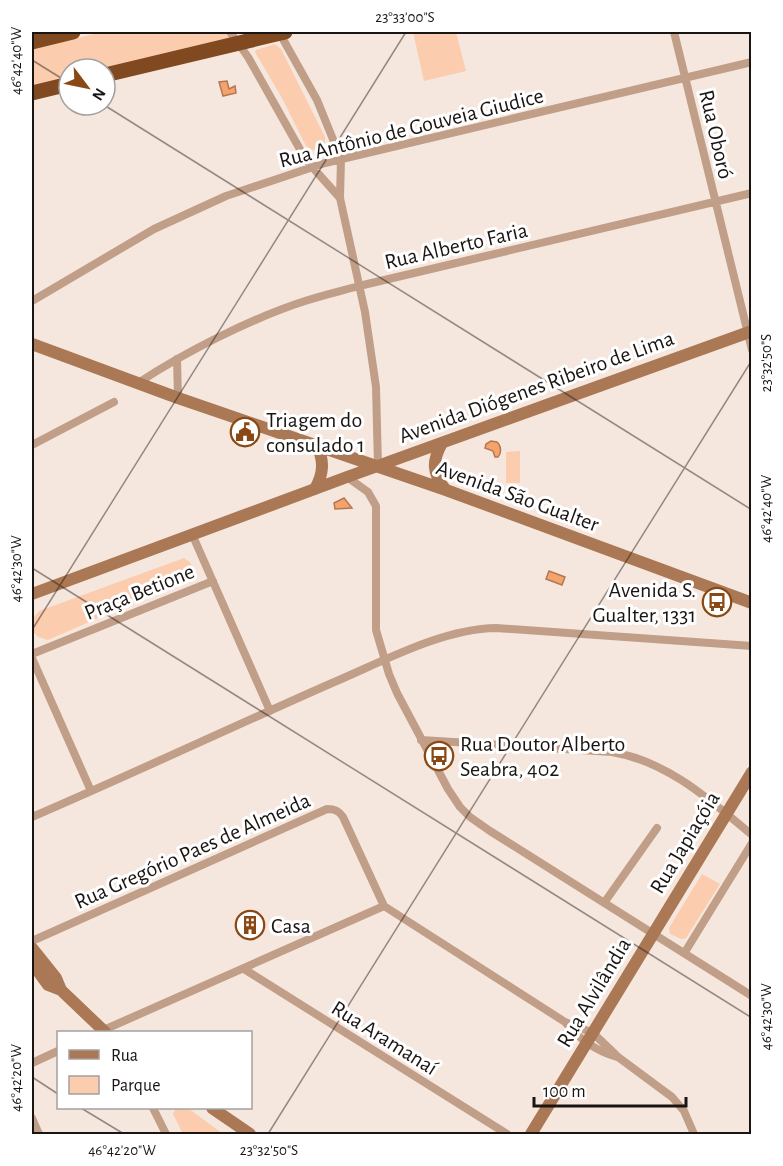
<svg xmlns="http://www.w3.org/2000/svg" width="783" height="1166" font-family="'Alegreya Sans',sans-serif">
<style>
.green{fill:#fbccad}
.water{fill:#f4a36d;stroke:#b37852;stroke-width:1.5}
.lines{fill:none;stroke-linecap:round;stroke-linejoin:round}
.street{stroke:#c19e87;stroke-width:8}
.secondary{stroke:#ab7855;stroke-width:12}
.highway{stroke:#81491f;stroke-width:15}
.ticks{fill:none;stroke:#1a1512;stroke-width:1.5;stroke-opacity:0.45}
.labels{text-anchor:middle;stroke-width:6;stroke-linejoin:round;paint-order:stroke}
.street-label{font-size:22px;fill:#1a1512;stroke:#fff}
.poi-label{font-size:22px;fill:#1a1512;stroke:#fff;text-anchor:start}
.neatline{fill:none;stroke:#1a1512;stroke-width:2}
.ticks-label{font-size:15px;text-anchor:middle;fill:#1a1512}
</style>
<rect width="100%" height="100%" fill="#f6e7de"/>
<path class="green" d="M102,32H226L231,39L105,69H69V78L32,87V49Z
M413,32H456L466,71L424,81Z
M275,44L281,49L325,137V143L319,150H312L306,146L282,98L255,52L256,50Z
M520,451V483H506V452Z
M184,558L191,563V571L187,579L48,640L38,637L32,631V619L39,611Z
M702,874L720,884L686,938L682,939L670,934L669,928Z
M176,1108H188L223,1134H183L173,1114Z"/>
<path class="water" d="M227,81L229,89L235,86L236,93L223,96L219,82Z
M491,441L497,442C501,445 502,453 498,457H495L493,451L485,448L486,444Z
M344,498L352,508L335,509L334,503Z
M549,571L565,577L562,585L546,579Z"/>
<g class="lines">
<path class="street" d="M230,32L248,57L306,160L340,198
M279,32L317,100L341,159L340,198L365,312L376,387L378,466
M674,32L752,350
M32,301L154,229L226,196L325,163L752,62
M177,359L178,398
M138,383C185,352 252,318 305,301C323,295 341,291 359,286L752,193
M32,445L114,402
M347,477L368,492L376,506V630L389,674L397,693L448,789L460,807L470,817L490,831L752,996
M192,534L270,711
M32,654L213,581
M32,658L91,791
M421,740L612,752C667,761 710,800 752,835
M32,817C132,774 232,727 332,683C382,662 441,629 496,628L752,646
M604,903L657,828
M32,941L327,809C335,809 339,811 343,817L384,906L565,1022L593,1033L618,1057L672,1097L684,1111L694,1134
M685,952L752,843
M244,969L507,1134
M565,1022C579,1039 596,1051 617,1057
M99,1032L384,906
M32,1063L58,1051
M153,1108L166,1134
M32,1118L39,1134"/>
<path class="secondary" d="M32,344L178,398L446,490L752,603
M442,443C432,461 432,473 445,489
M315,489C324,473 324,461 317,445
M32,594L347,477L752,331
M32,948L56,978L61,990
M32,963L48,985L61,990L105,1032
M212,1108L250,1134
M531,1134L752,772"/>
<path class="highway" d="M32,42L73,32
M105,75L285,32
M32,93L69,84"/>
</g>
<path class="ticks" d="M32,60L69,83M104,105L752,510M32,568L752,1018M32,630L406,32M32,1077L58,1094M81,1108L124,1134M268,1134L752,360"/>
<defs>
<g id="civic-ring" transform="scale(1.5)"><circle r="9.5" fill="#fff" stroke="#8a4914" stroke-width="1.5"/><path d="M-.6-6.5H3V-4.5H.6V-3L4-1V1h2V6H-6V1h2V-1L-.6-3ZM-1.2 2.5V6h2.4V2.5Z" fill="#8a4914"/></g>
<g id="bus-ring" transform="scale(1.5)"><circle r="9.5" fill="#fff" stroke="#8a4914" stroke-width="1.5"/><path d="M-5-6H5V4H4V6H2V4H-2V6H-4V4H-5ZM-3.5-4V0h7V-4ZM-3.5 1.2v1.5H-2V1.2ZM2 1.2v1.5H3.5V1.2Z" fill="#8a4914"/></g>
<g id="building-ring" transform="scale(1.5)"><circle r="9.5" fill="#fff" stroke="#8a4914" stroke-width="1.5"/><path d="M-4-6H4V6H1V3H-1V6H-4ZM-2.5-4.3h1.7v1.8h-1.7ZM.8-4.3h1.7v1.8H.8ZM-2.5-1h1.7V.8h-1.7ZM.8-1h1.7V.8H.8Z" fill="#8a4914"/></g>
</defs>
<g fill-rule="evenodd">
<use href="#civic-ring" x="245" y="432"/>
<use href="#bus-ring" x="717" y="602"/>
<use href="#bus-ring" x="439" y="756"/>
<use href="#building-ring" x="250" y="925"/>
</g>
<g class="labels">
<g class="street-label">
<text transform="translate(411 127) rotate(-14)" y="8">Rua Antônio de Gouveia Giudice</text>
<text transform="translate(717 134) rotate(77)" y="8">Rua Oboró</text>
<text transform="translate(456 245) rotate(-13)" y="8">Rua Alberto Faria</text>
<text transform="translate(536 386) rotate(-20)" y="8">Avenida Diógenes Ribeiro de Lima</text>
<text transform="translate(518 495) rotate(20)" y="8">Avenida São Gualter</text>
<text transform="translate(139 591) rotate(-22)" y="8">Praça Betione</text>
<text transform="translate(684 842) rotate(-59)" y="8">Rua Japiaçóia</text>
<text transform="translate(192 850) rotate(-24)" y="8">Rua Gregório Paes de Almeida</text>
<text transform="translate(593 992) rotate(-59)" y="8">Rua Alvilândia</text>
<text transform="translate(385 1037) rotate(32)" y="8">Rua Aramanaí</text>
</g>
<g class="poi-label">
<text x="266" y="427">Triagem do<tspan x="266" dy="25">consulado 1</tspan></text>
<text x="696" y="597" text-anchor="end">Avenida S.<tspan x="696" dy="25">Gualter, 1331</tspan></text>
<text x="460" y="751">Rua Doutor Alberto<tspan x="460" dy="25">Seabra, 402</tspan></text>
<text x="271" y="933">Casa</text>
</g>
</g>
<rect width="783" height="1166" fill="none" stroke="#ffffff" stroke-width="66"/>
<rect x="57" y="1031" width="195" height="78" fill="#ffffff" stroke="#a3a1a0" stroke-width="1.5"/>
<rect x="69" y="1050" width="30" height="9" fill="#ab7855" stroke="#a3a1a0" stroke-width="1.5"/>
<text x="111" y="1061" font-size="18" fill="#1a1512">Rua</text>
<rect x="69" y="1076" width="30" height="18" fill="#fbccad" stroke="#a3a1a0" stroke-width="1.5"/>
<text x="111" y="1091" font-size="18" fill="#1a1512">Parque</text>
<g transform="translate(87 87) rotate(122)"><circle r="28" fill="#ffffff" stroke="#a3a1a0" stroke-width="1.5"/>
<path d="M0-4.5L10 22L0 15L-10 22Z" fill="#8a4914"/>
<text y="-9" font-size="16" font-weight="bold" text-anchor="middle" fill="#1a1512">N</text>
</g>
<path d="M534 1097v9h152v-9" fill="none" stroke="#1a1512" stroke-width="3"/>
<text x="543" y="1097" font-size="18" fill="#1a1512" stroke="#ffffff" stroke-width="4.5" paint-order="stroke">100 m</text>
<rect x="33" y="33" width="717" height="1100" class="neatline"/>
<g class="ticks-label">
<text x="405" y="22">23°33'00"S</text>
<text transform="translate(16 61) rotate(-90)" y="5">46°42'40"W</text>
<text transform="translate(766 363) rotate(-90)" y="5">23°32'50"S</text>
<text transform="translate(766 509) rotate(-90)" y="5">46°42'40"W</text>
<text transform="translate(16 569) rotate(-90)" y="5">46°42'30"W</text>
<text transform="translate(766 1017) rotate(-90)" y="5">46°42'30"W</text>
<text transform="translate(16 1078) rotate(-90)" y="5">46°42'20"W</text>
<text x="122" y="1155">46°42'20"W</text>
<text x="269" y="1155">23°32'50"S</text>
</g>
</svg>
